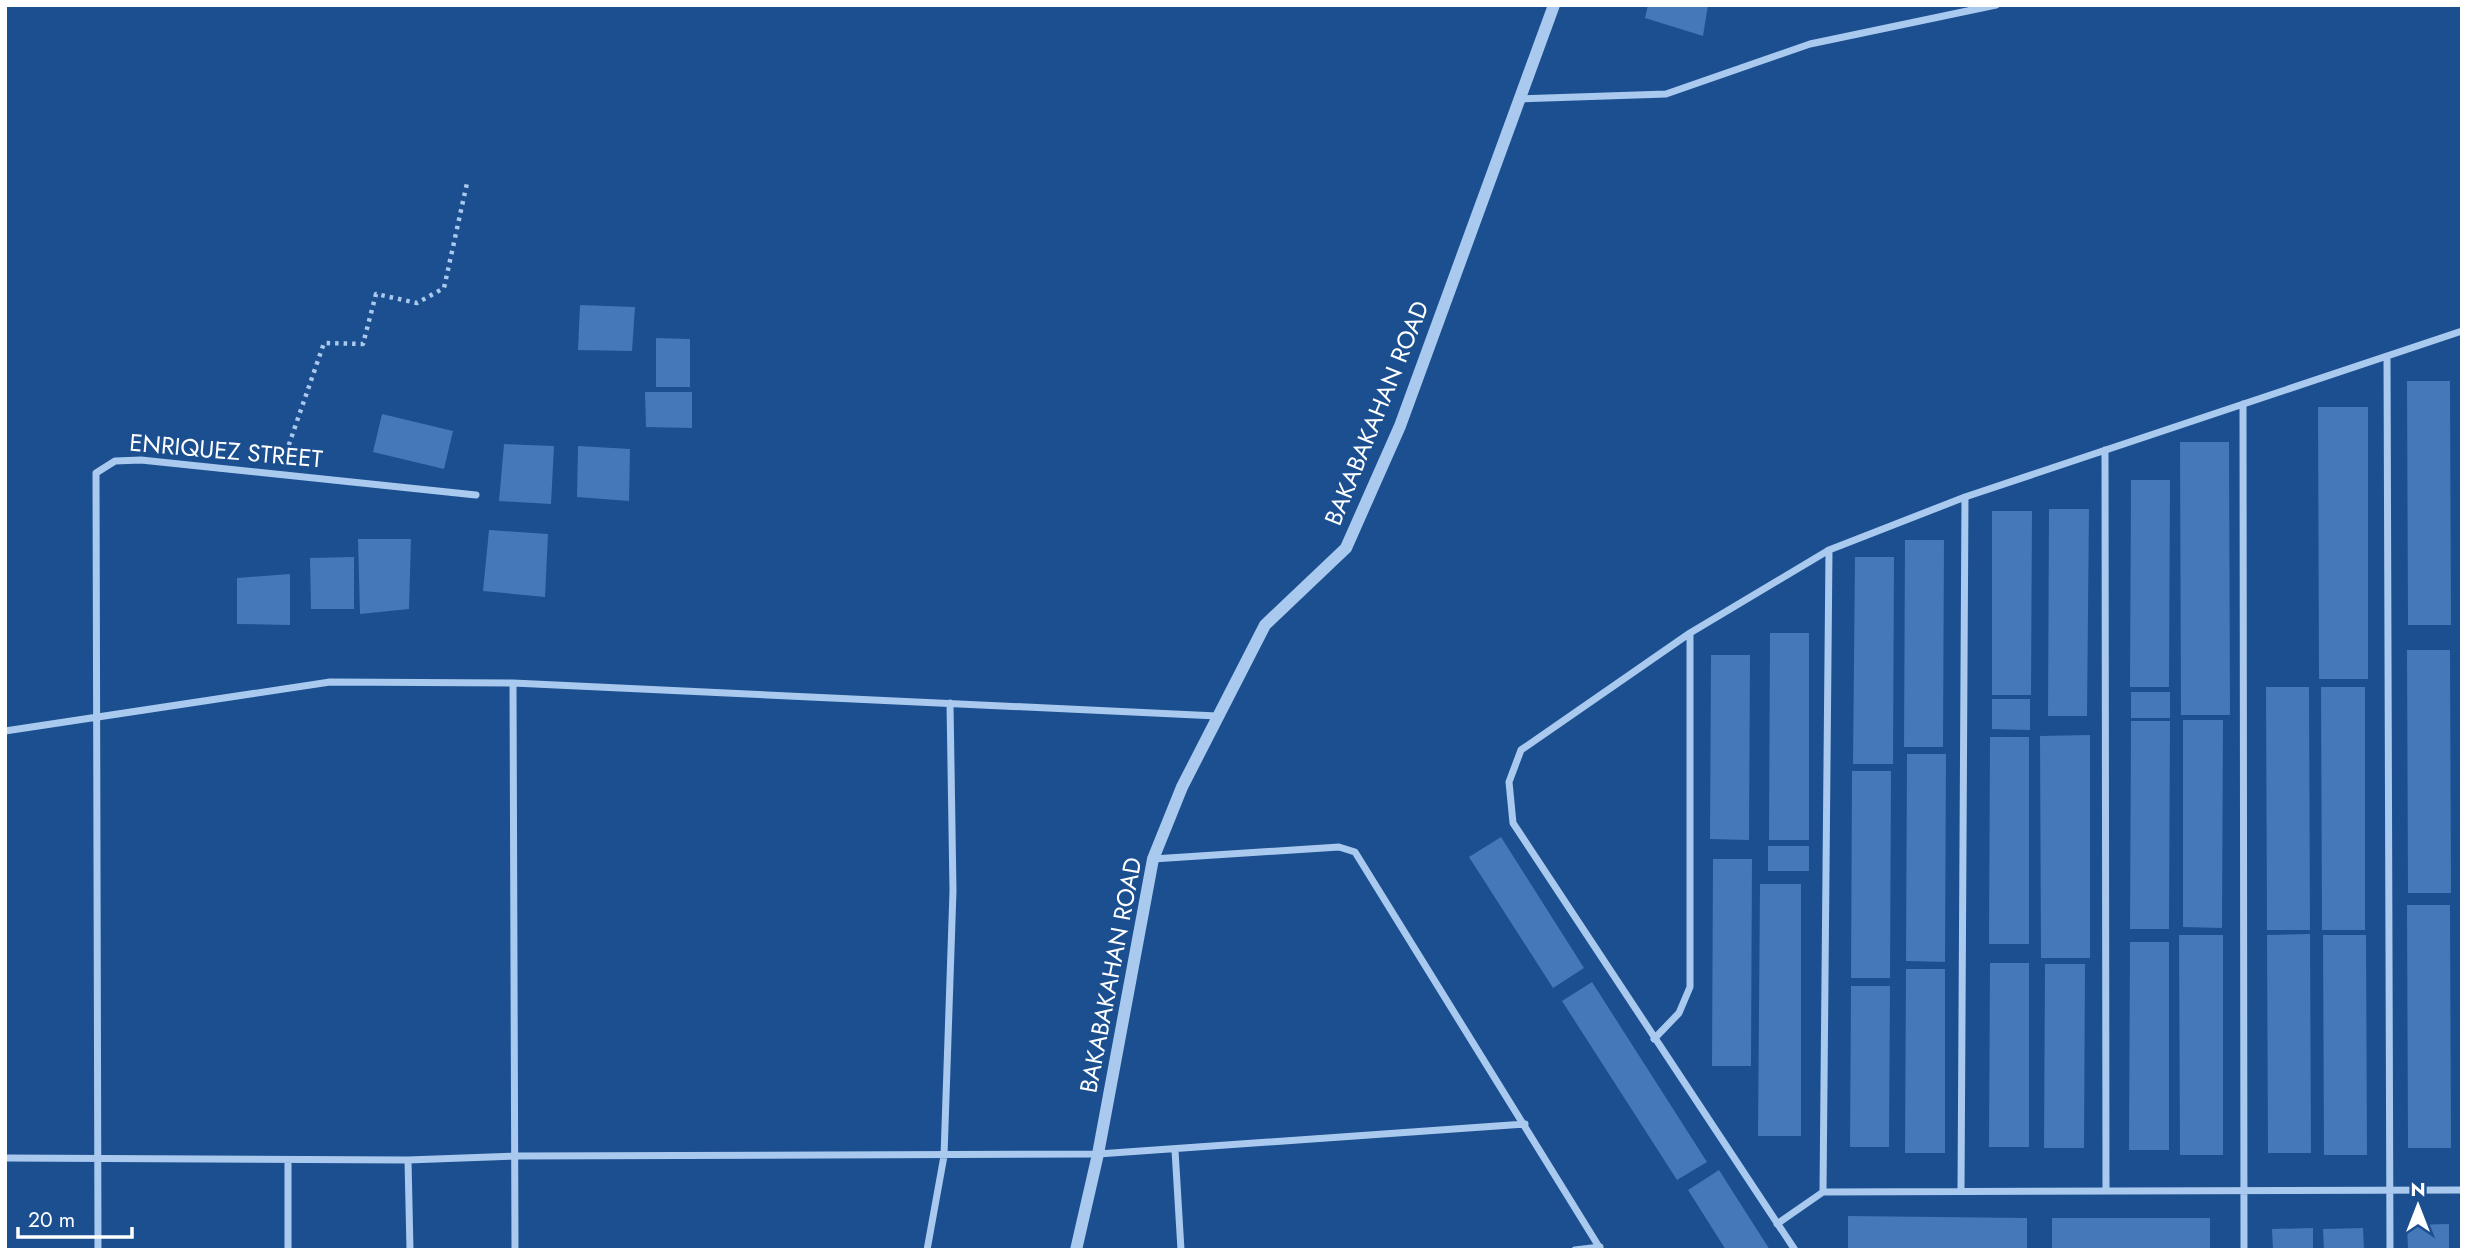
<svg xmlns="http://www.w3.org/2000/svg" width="2467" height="1255" font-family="Jost,sans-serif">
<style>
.building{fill:#4478b7}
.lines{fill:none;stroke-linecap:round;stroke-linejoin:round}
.path{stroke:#a9c9ee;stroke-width:4.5;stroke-dasharray:3.5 5;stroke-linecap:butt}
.minor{stroke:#a9c9ee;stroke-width:7}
.tertiary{stroke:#a9c9ee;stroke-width:12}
.labels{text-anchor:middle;stroke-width:5;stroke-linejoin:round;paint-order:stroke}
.street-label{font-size:24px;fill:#fff;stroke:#1b4f8f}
</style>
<rect width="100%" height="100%" fill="#1b4f8f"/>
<path class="building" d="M1648,5H1708L1703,36L1645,18Z
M580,305L635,307L632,351L578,350Z
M656,338L690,339V387H656Z
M2407,381H2450L2451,625H2408Z
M645,392H692V428L646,427Z
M2318,407H2368V679H2319Z
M382,414L453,431L444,469L373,452Z
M2180,442H2229L2230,715H2181Z
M504,444L554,446L551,504L499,501Z
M578,446L630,449L629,501L577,497Z
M2131,480H2170L2169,687H2130Z
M2049,509H2089L2087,716H2048Z
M1992,511H2032L2031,695H1992Z
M489,530L548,534L545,597L483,591Z
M358,539H411L409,609L360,614Z
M1905,540H1944L1943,747H1904Z
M354,557V609H311L310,558Z
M1855,557H1894L1893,764H1853Z
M290,574V625L237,624V578Z
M1770,633H1809V840H1769Z
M2407,650H2450L2451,893H2408Z
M1711,655H1750L1749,840L1710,839Z
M2266,687H2309L2310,930H2267Z
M2321,687H2365V930H2322Z
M2131,692H2170V718H2131Z
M1992,699H2030V730L1992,729Z
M2183,720H2223L2222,928L2183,927Z
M2131,721H2170L2169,929H2130Z
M2090,735V958H2041L2040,736Z
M1990,737H2029V944H1989Z
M1907,754H1946L1945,962L1906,961Z
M1852,771H1891L1890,978H1851Z
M1501,837L1584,968L1553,988L1469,857Z
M1768,846H1809V871H1768Z
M1713,859H1752L1751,1066H1712Z
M1760,884H1801V1136H1758Z
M2407,905H2450L2451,1148H2408Z
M2310,934L2311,1153H2268L2267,935Z
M2179,935H2223V1155H2180Z
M2323,935H2366L2367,1155H2324Z
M2130,942H2169V1150H2129Z
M1990,963H2029V1147H1989Z
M2045,964H2085L2084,1148H2044Z
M1906,969H1945V1153H1905Z
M1592,982L1707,1162L1677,1180L1562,1001Z
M1851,986H1890L1889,1147H1850Z
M1719,1170L1745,1211L1770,1250H1726L1688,1190Z
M1848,1216L2027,1218V1250H1848Z
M2052,1218H2210V1250H2052Z
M2449,1224V1250H2408L2407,1225Z
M2313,1228V1250H2273L2272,1229Z
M2363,1228L2364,1250H2324L2323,1229Z"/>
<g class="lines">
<path class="path" d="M286,453L324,343L363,344L376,294L417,303L444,288L467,183"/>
<path class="minor" d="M1519,99L1666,94L1810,44L1996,5
M2387,356L2390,1250
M2243,404L2244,1250
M2105,450L2106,1191
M513,683L515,1250
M5,731L330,682L513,683L1217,716
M1153,859L1339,847L1355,852L1601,1250
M1654,1039L1679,1013L1690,987V633
M1175,1150L1181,1250
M5,1158L408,1160L515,1156L1098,1154L1525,1124
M288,1160V1250
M408,1160L410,1250
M1961,1191L1965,497
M1823,1192L1829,550
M1777,1224L1823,1192L2462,1190
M98,1250L96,473L115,461L141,460L476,495
M927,1250L944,1156L953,891L950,703
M1575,1250L1600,1247
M1795,1250L1513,823L1509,782L1521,750L1690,633L1829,550L1965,497L2462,331"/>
<path class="tertiary" d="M1076,1250L1098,1154L1153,859L1182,787L1265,625L1346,548L1400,426L1554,5"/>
</g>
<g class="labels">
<g class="street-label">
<text transform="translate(1377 413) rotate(-68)" y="8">BAKABAKAHAN ROAD</text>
<text transform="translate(226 451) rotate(5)" y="8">ENRIQUEZ STREET</text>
<text transform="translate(1111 975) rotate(-79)" y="8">BAKABAKAHAN ROAD</text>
</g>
</g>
<rect width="2467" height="1255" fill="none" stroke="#ffffff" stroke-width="14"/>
<g transform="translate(2418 1206)" stroke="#1b4f8f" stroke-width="5" paint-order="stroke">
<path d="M0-5L12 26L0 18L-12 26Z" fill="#ffffff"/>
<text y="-10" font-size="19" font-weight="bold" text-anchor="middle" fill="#ffffff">N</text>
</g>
<path d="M18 1227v10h114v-10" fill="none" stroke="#ffffff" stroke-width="3.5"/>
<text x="28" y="1227" font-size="21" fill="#ffffff" stroke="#1b4f8f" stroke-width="5" paint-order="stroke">20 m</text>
</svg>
